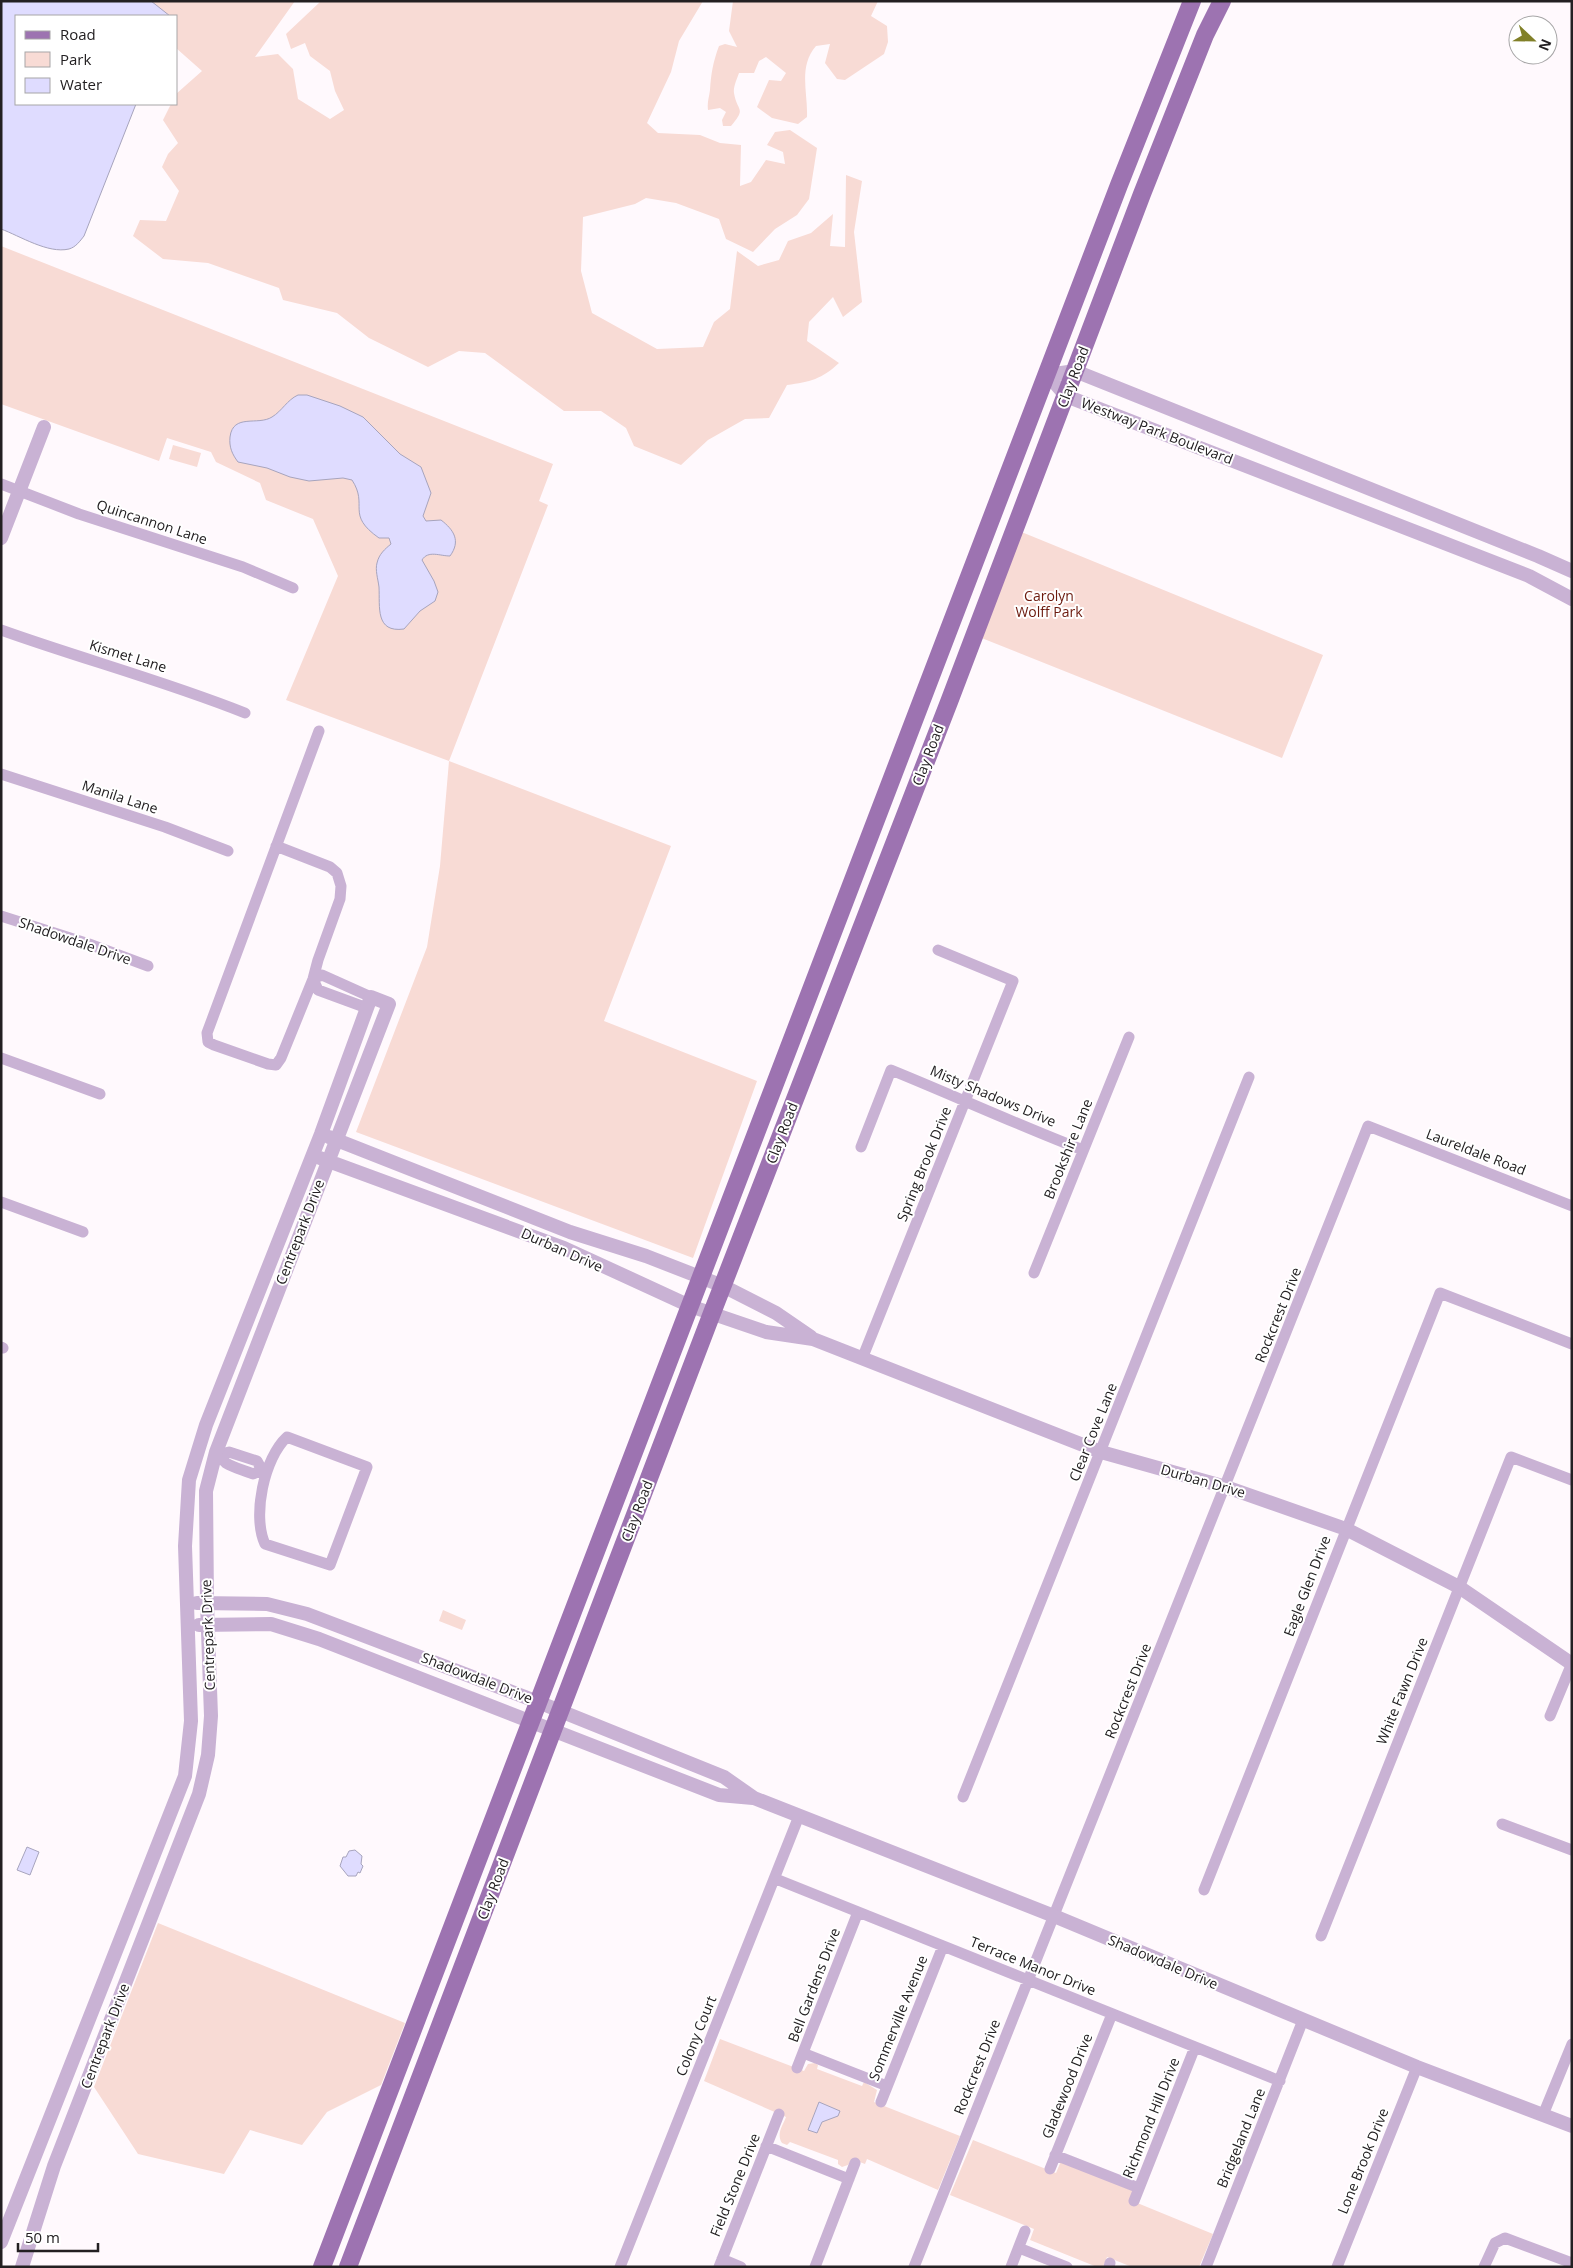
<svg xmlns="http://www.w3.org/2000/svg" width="1573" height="2268" font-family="'Open Sans',sans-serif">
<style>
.green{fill:#f8dbd5}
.water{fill:#dfdcff;stroke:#a7a4bd}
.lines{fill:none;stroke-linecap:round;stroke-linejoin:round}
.minor{stroke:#c9b2d4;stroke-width:11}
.tertiary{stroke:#c9b2d4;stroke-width:14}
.primary{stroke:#9d73b1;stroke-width:18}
.labels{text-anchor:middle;stroke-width:4;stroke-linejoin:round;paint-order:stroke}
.street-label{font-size:14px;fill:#232022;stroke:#fff}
.park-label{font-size:14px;fill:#6c190d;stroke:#fff}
</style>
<rect width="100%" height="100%" fill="#fff9fd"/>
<path class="green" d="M1,1H295L255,57L278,54L293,69L298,99L330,119L344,110L335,91L330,71L310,56L305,43L291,49L286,34L321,1H703L679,41L671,72L647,123L658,133L700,135L720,143L741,145L740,186L751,182L766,160L785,164L783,152L767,145L775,132L790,130L817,148L809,199L797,215L775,229L753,252L726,239L719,219L676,203L646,198L635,204L583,217L581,271L592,313L657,349L703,347L714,322L730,309L737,251L758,266L779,260L788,241L811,233L833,214L830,246L845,247L846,175L862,181L854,232L862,302L843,317L833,297L809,322L807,341L839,363C822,379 810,382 787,385L769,418L745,419L708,440L681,465L634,446L626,428L601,411H564L485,353L459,351L428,367L369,338L337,313L283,300L279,288L208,263L163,259L133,236L140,220L166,221L179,191L162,167L168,154L178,143L163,120L171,104H176V94L202,71L176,48V16H16Z
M733,1H878L871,16L887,26L888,42L884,54L845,80L837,79L825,63L830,44L816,46C798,67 808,92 807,117L798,124L772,118L757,107L769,80L781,81L786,73L766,57L759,61L754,73H739C737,79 733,87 734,93C737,112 747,107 731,126H723L722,120L726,112L720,108L708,110C707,102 709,98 710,90C711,74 713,62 719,46L725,44L737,47L729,31Z
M1,246L553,464L539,501L548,505L449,761L671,846L604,1021L757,1081L693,1258L356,1132L427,947L440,866L449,761L286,700L338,576L313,519L266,500L260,483L216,462L211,452L167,438L159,461L1,404Z
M173,445L201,453L197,467L169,459Z
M1014,529L1323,655L1282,758L974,635Z
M443,1610L466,1620L462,1630L439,1621Z
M158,1923L405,2023L381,2085L327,2112L302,2145L250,2130L224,2174L138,2154L94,2087Z
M720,2039L804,2071L808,2064L815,2063L818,2065L817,2069L862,2086L864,2082L877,2090L874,2102L960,2136L938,2190L867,2159L865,2164L852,2159L848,2165L842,2167L838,2164V2160L790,2142L787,2145L782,2143C776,2134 783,2125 786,2117L704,2081Z
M973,2140L1056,2173L1061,2161L1133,2191L1130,2200L1213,2234L1199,2267H1132L1107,2257L1103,2267H1097L1030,2240L1034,2229L950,2195Z"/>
<path class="water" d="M1,1H151L170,16H16V104H136L84,236C80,241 76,247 69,249C48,254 20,236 1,229Z
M298,395H307L340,406L363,417L400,454L421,467L431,493L423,516L426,521L441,520C454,530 461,541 450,556C440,556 428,550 422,560L434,581L438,592L435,601L420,611L404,629C375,633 380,607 379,587C378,579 375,570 377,563C379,554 385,549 391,544L389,538H379C345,514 369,506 352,480L343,478L309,481L290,477L267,468L238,462C232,454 229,447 230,437C233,413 258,426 272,417C282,411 287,400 298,395Z
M27,1847L39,1852L30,1875L17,1870Z
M355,1850L362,1856L361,1864L363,1866L360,1873L358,1872L356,1876H348L340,1866L343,1857H346L349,1851Z
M819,2102L840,2111L838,2116L822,2122L817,2133L808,2130Z"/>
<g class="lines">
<path class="minor" d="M1,484L79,514L243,567L293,588
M1,630C82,659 165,681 245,713
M1,774L165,827L228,851
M276,846L330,867L337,873L341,886L340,899L318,960L313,979L281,1058L276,1065L268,1064L214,1045L208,1042L207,1033C245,932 282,831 319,731
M1,916L89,944L148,966
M313,979L318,990L367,1008
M313,979L322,975L371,997
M1,1058L100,1094
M861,1147L891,1070C955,1096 1018,1125 1083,1150
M1,1202L83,1232
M1034,1273L1129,1037
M1,1347L3,1348
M862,1359L1013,981L938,950
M287,1437L367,1467L330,1565L265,1544C252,1516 264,1458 287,1437Z
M216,1452C221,1455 222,1460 226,1463C234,1468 244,1470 253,1474L262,1470L265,1471
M220,1454L229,1452L257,1461L262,1470
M1550,1716L1572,1663
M963,1797L1249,1077
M1502,1824L1572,1850
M776,1879L1280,2081
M1204,1890L1440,1293L1572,1344
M1321,1936L1511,1457L1572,1480
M803,2053L887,2086
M797,2068L858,1912
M881,2102L943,1946
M1543,2115L1572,2044
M766,2146L849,2179
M1055,2155L1139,2188
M1050,2169L1112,2014
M1134,2201L1195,2047
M1019,2248L1067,2267
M722,2259L741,2267
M620,2267L799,1816
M719,2267L779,2114
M815,2267L855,2163
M914,2267L1368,1126L1572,1206
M1011,2267L1025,2231
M1109,2267L1110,2263
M1206,2267L1303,2020
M1337,2267L1417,2067
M1484,2267L1495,2243L1505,2238L1572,2263"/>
<path class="tertiary" d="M1048,375L1066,396L1529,576L1572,599
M1048,375L1075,371L1538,556L1572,571
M1,538L44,427
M329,1137L570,1232L646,1256L723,1286L776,1313L811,1337
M320,1158L564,1248L690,1306L766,1332L813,1339L1101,1452L1226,1487L1346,1529L1459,1587L1572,1664
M197,1603L267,1604L307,1614L538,1702L724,1777L754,1798L1054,1916L1417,2067L1572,2126
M199,1625L271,1624L319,1639L719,1795L753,1798
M1,2242L185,1776L191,1721L185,1546L189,1480L206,1425L321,1134L371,997L389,1004L216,1452L206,1491L207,1603L211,1716L208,1755L199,1794L54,2166L22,2267"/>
<path class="primary" d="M322,2267L1119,185L1192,1
M348,2267L712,1313L949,702L1142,194L1205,35L1222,1"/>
</g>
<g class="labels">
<g class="street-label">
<text transform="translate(1073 377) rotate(-69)" y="5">Clay Road</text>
<text transform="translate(1157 431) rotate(21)" y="5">Westway Park Boulevard</text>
<text transform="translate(152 522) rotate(18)" y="5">Quincannon Lane</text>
<text transform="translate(128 656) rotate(17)" y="5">Kismet Lane</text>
<text transform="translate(928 755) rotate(-69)" y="5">Clay Road</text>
<text transform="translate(120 797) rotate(18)" y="5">Manila Lane</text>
<text transform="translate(75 941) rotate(19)" y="5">Shadowdale Drive</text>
<text transform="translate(993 1096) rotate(23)" y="5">Misty Shadows Drive</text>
<text transform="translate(782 1133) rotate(-69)" y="5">Clay Road</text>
<text transform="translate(1068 1149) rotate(-68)" y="5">Brookshire Lane</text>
<text transform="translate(1476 1152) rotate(21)" y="5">Laureldale Road</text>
<text transform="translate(924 1164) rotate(-68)" y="5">Spring Brook Drive</text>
<text transform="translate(300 1232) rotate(-69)" y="5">Centrepark Drive</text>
<text transform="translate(562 1250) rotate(24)" y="5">Durban Drive</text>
<text transform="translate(1278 1315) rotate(-68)" y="5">Rockcrest Drive</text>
<text transform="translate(1093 1432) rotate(-68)" y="5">Clear Cove Lane</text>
<text transform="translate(1203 1481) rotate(16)" y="5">Durban Drive</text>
<text transform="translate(637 1511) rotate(-69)" y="5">Clay Road</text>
<text transform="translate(1307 1586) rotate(-69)" y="5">Eagle Glen Drive</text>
<text transform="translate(208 1635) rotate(-92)" y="5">Centrepark Drive</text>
<text transform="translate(477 1678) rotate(21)" y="5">Shadowdale Drive</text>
<text transform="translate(1128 1691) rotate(-68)" y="5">Rockcrest Drive</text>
<text transform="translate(1402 1691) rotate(-68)" y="5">White Fawn Drive</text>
<text transform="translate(493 1889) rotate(-69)" y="5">Clay Road</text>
<text transform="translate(1163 1962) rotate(23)" y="5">Shadowdale Drive</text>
<text transform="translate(1033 1966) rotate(22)" y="5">Terrace Manor Drive</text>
<text transform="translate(814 1985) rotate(-69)" y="5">Bell Gardens Drive</text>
<text transform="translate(898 2018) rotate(-68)" y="5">Sommerville Avenue</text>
<text transform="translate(105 2036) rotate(-69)" y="5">Centrepark Drive</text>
<text transform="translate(696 2036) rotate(-68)" y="5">Colony Court</text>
<text transform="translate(977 2067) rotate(-68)" y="5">Rockcrest Drive</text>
<text transform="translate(1067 2086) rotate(-68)" y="5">Gladewood Drive</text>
<text transform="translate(1151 2118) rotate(-68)" y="5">Richmond Hill Drive</text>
<text transform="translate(1241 2138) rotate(-68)" y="5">Bridgeland Lane</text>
<text transform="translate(1363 2161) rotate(-68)" y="5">Lone Brook Drive</text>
<text transform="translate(735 2185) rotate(-68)" y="5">Field Stone Drive</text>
</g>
<g class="park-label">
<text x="1049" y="601">Carolyn<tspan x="1049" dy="16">Wolff Park</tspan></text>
</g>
</g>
<rect width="1573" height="2268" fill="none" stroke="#232022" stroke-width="5"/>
<rect x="15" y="15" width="162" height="90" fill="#ffffff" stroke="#a7a6a7"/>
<rect x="25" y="31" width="25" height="8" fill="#9d73b1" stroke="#a7a6a7"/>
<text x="60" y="40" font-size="15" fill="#232022">Road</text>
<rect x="25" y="52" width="25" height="15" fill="#f8dbd5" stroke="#a7a6a7"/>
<text x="60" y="65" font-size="15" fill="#232022">Park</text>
<rect x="25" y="78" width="25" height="15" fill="#dfdcff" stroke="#a7a6a7"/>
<text x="60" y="90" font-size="15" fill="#232022">Water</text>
<g transform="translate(1533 40) rotate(112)"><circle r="24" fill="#ffffff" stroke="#a7a6a7"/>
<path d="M0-4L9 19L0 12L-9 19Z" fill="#818028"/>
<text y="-8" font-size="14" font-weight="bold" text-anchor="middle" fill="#232022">N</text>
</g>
<path d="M18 2243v8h80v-8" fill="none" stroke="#232022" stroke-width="2.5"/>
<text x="25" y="2243" font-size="15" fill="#232022" stroke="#ffffff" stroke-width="4" paint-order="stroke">50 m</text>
</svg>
